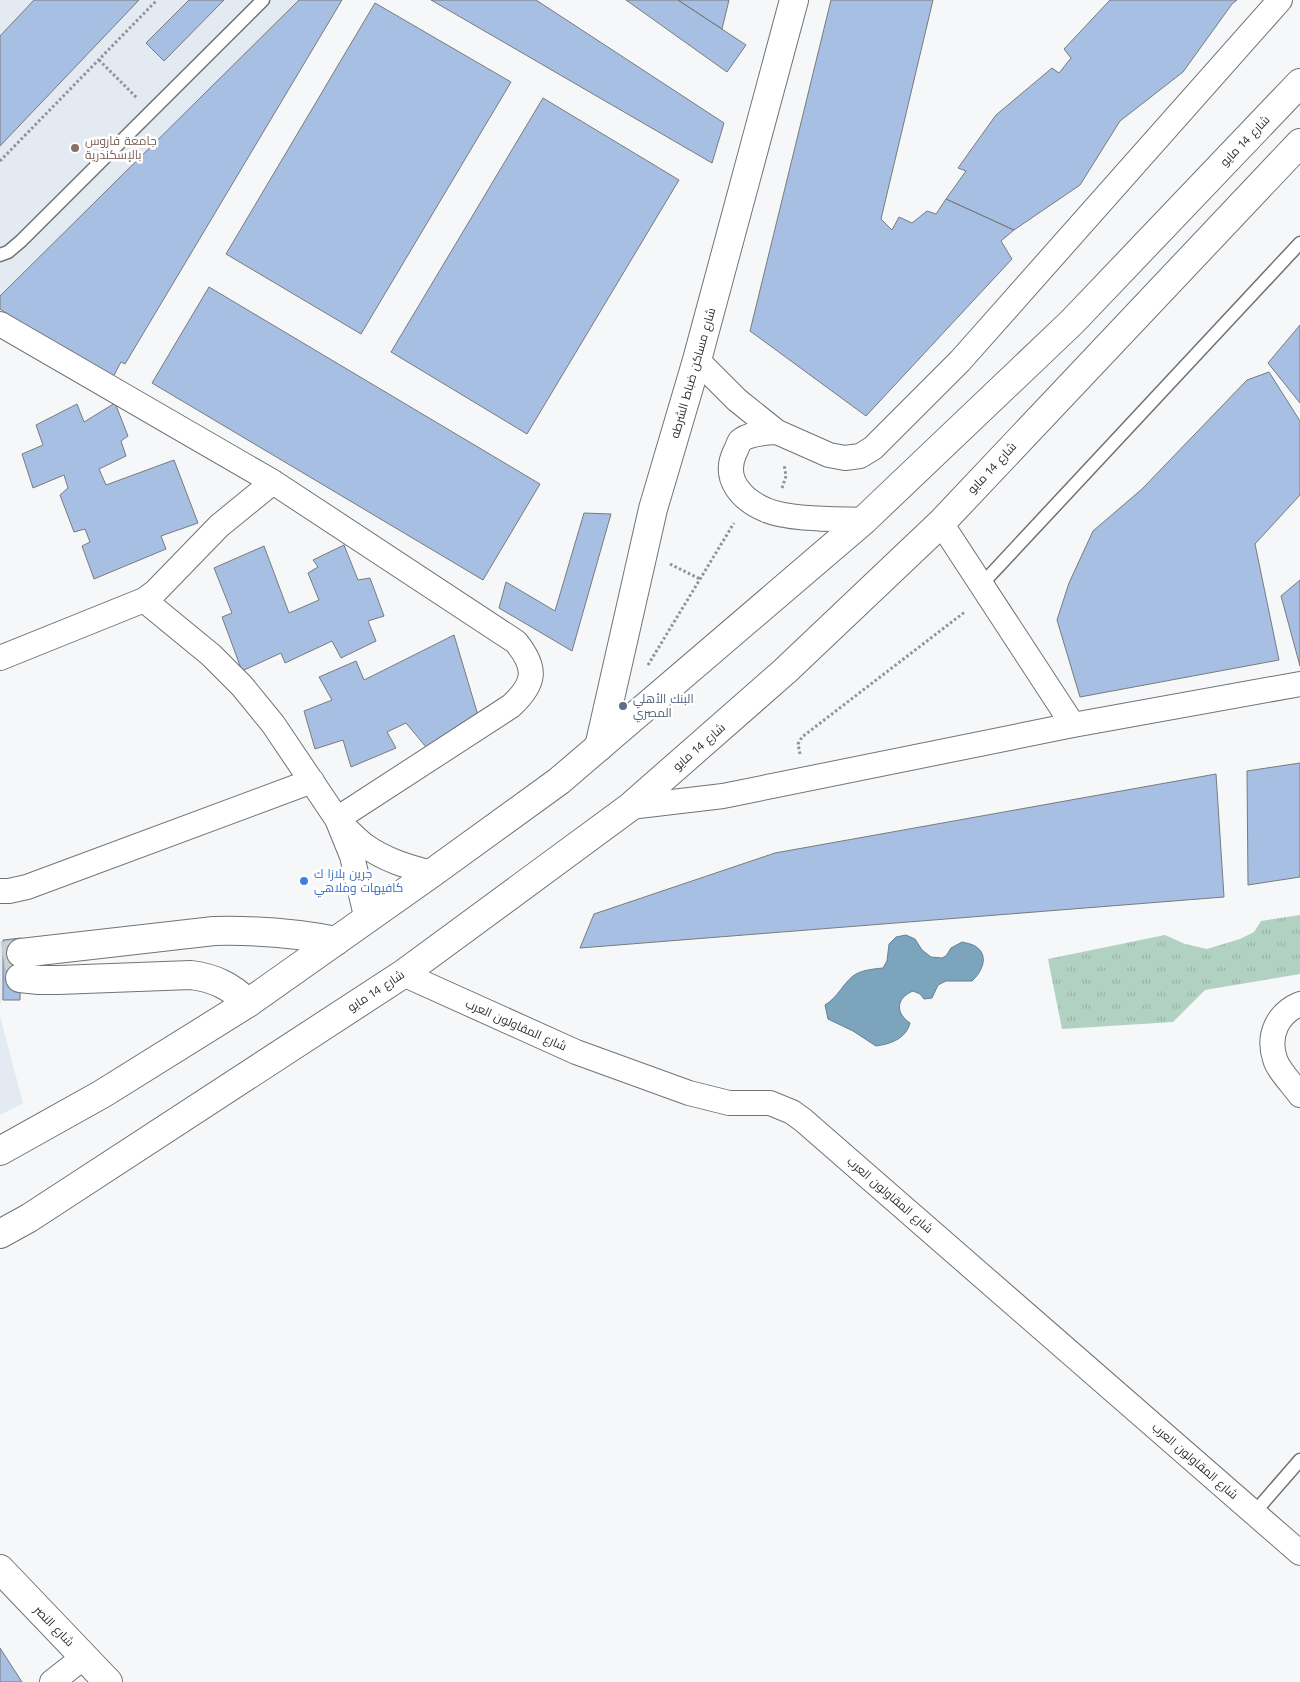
<svg xmlns="http://www.w3.org/2000/svg" width="1300" height="1682" font-family="'Work Sans',Cairo,sans-serif">
<style>
.built{fill:#e3eaf2}
.grass{fill:url(#grass-tufts)}
.water{fill:#7da4bd;stroke:#668193}
.building{fill:#a7bfe2;stroke:#797b7d}
.lines{fill:none;stroke-linecap:round;stroke-linejoin:round}
.secondary-tunnel{stroke:#cdcfd1;stroke-width:28;stroke-dasharray:28 14;stroke-linecap:butt}
.lane-casing{stroke:#727375;stroke-width:15}
.street-casing{stroke:#727375;stroke-width:26}
.secondary-casing{stroke:#727375;stroke-width:30}
.primary-casing{stroke:#727375;stroke-width:30}
.path{stroke:#919394;stroke-width:3;stroke-dasharray:2.5 2.5;stroke-linecap:butt}
.lane{stroke:#fff;stroke-width:12}
.street{stroke:#fff;stroke-width:24}
.secondary{stroke:#fff;stroke-width:28}
.primary{stroke:#fff;stroke-width:28}
.education-dot{fill:#8d6e63;stroke:#fff;stroke-width:2}
.service-dot{fill:#5c6f8a;stroke:#fff;stroke-width:2}
.shop-dot{fill:#3f7fe0;stroke:#fff;stroke-width:2}
.labels{text-anchor:middle;stroke-width:5;stroke-linejoin:round;paint-order:stroke}
.education-label{font-size:12px;fill:#785e54;stroke:#fff;text-anchor:start}
.street-label{font-size:12px;fill:#2f3031;stroke:#fff}
.service-label{font-size:12px;fill:#4e5e75;stroke:#fff;text-anchor:start}
.shop-label{font-size:12px;fill:#366cbe;stroke:#fff;text-anchor:start}
</style>
<defs>
<pattern id="grass-tufts" width="24" height="20" patternUnits="userSpaceOnUse" patternTransform="scale(1.25)"><rect width="24" height="20" fill="#b1d2c2"/><path d="M3 7l-1-3M5 7V3M7 7l1-3M15 17l-1-3M17 17v-4M19 17l1-3" fill="none" stroke="#99b5a7"/></pattern>
</defs>
<rect width="100%" height="100%" fill="#f5f7f9"/>
<path class="built" d="M0,0H299L0,296Z
M21,938L20,1000H3L0,1003V941Z
M0,1016L23,1103L0,1115Z"/>
<path class="grass" d="M1300,915V974L1205,990L1173,1022L1062,1029L1048,959L1165,935L1185,944L1207,949L1240,939L1254,932L1261,921Z"/>
<path class="water" d="M906,935L915,939L922,950L931,957L942,958L946,956L951,948L962,942C966,943 972,944 975,946C990,955 982,972 972,981H946L938,985L932,998L924,999L920,994L913,991C896,998 895,1013 910,1023C906,1039 890,1044 876,1046L853,1031L828,1019L825,1005C838,997 842,985 853,976C861,970 873,969 883,968L887,961L889,944L896,937Z"/>
<path class="building" d="M34,0H139L0,146V36Z
M189,0H224L164,61L146,43Z
M299,0H342L125,364L121,362L112,379L0,309V296Z
M431,0H536L724,123L712,163Z
M626,0H678L746,45L727,72Z
M678,0H729L722,29Z
M831,0H933L881,219L892,230L899,217L912,223L927,211L936,214L946,199L1014,230L1001,241L1012,259L866,416L750,331Z
M1110,0H1237L1232,4L1183,72L1120,121L1080,185L1014,230L946,199L966,171L958,168L996,115L1052,68L1059,73L1071,58L1064,49Z
M375,3L511,82L361,334L226,254Z
M543,98L679,180L527,434L391,352Z
M209,287L540,484L483,580L152,383Z
M1300,325V403L1268,363Z
M1269,372L1300,421V495L1255,544L1279,660L1080,697L1057,620L1069,583L1093,531L1142,489L1247,380Z
M115,403L128,436L121,441L126,456L99,469L106,485L174,460L198,523L161,536L166,549L94,579L82,546L90,542L85,529L74,532L60,495L68,488L64,475L33,488L22,454L43,445L36,425L77,404L84,422Z
M584,513L611,514L572,651L499,608L506,582L555,611Z
M344,545L358,580L370,578L384,616L368,621L376,641L341,658L332,641L285,663L281,653L242,671L222,617L232,613L214,568L264,546L289,613L319,600L308,573L318,567L313,560Z
M1300,580V666L1281,596Z
M454,635L480,722L426,747L406,723L387,732L396,748L351,767L343,740L315,749L304,711L332,700L319,677L356,661L364,680Z
M1300,763V877L1248,885L1247,771Z
M1216,774L1224,897L580,948L594,914L775,853Z
M21,938L20,1000H3V940Z
M0,1648L22,1682H0Z"/>
<g class="lines">
<path class="secondary-tunnel" d="M3,956L21,953"/>
<g class="lane-casing">
<path id="lane" d="M0,255L8,252L21,241L263,0
M982,584L1300,243
M1254,1513L1300,1460"/>
</g>
<g class="street-casing">
<path id="street" d="M0,324L273,482L516,642C537,668 536,683 511,706L337,819
M697,360L737,400L777,432L829,455L845,458L860,456L873,448L960,361L1280,0
M777,432C766,433 749,433 740,441C738,444 737,449 735,452C722,479 742,500 766,510C788,520 839,519 864,520
M941,523L1073,725
M144,600L211,655L242,686L273,724L337,819L352,856L367,920
M0,658L144,600L155,592L219,526L273,482
M630,807L723,796L1073,725L1300,684
M341,824C349,831 356,839 364,845C385,860 408,867 432,873
M0,891H9L27,887L312,781
M403,974L576,1052L689,1093L729,1103H770L792,1112L803,1120L1300,1553
M1300,1004C1278,1013 1267,1035 1275,1059C1278,1070 1293,1085 1300,1095
M52,1682L84,1657"/>
</g>
<g class="secondary-casing">
<path id="secondary" d="M599,747L653,509L697,360L794,0
M21,953L214,931C256,930 295,933 336,941
M20,978L39,980H58L191,975C214,978 231,986 248,1003
M0,1569L108,1682"/>
</g>
<g class="primary-casing">
<path id="primary" d="M0,1151L102,1094L248,1003L432,873L559,781L864,520L1072,322L1300,83
M0,1234L29,1218L403,974L630,807L785,671L941,523L1300,143"/>
</g>
<path class="path" d="M99,60L137,98
M0,161L157,0
M782,488L786,476L784,464
M670,564L700,579
M648,665L734,523
M800,754L798,744L802,737L966,611"/>
<use href="#lane" class="lane"/>
<use href="#street" class="street"/>
<use href="#secondary" class="secondary"/>
<use href="#primary" class="primary"/>
</g>
<circle class="education-dot" cx="75" cy="148" r="5"/>
<circle class="service-dot" cx="623" cy="706" r="5"/>
<circle class="shop-dot" cx="304" cy="881" r="5"/>
<g class="labels">
<g class="education-label">
<text x="85" y="145">جامعة فاروس<tspan x="85" dy="14">بالإسكندرية</tspan></text>
</g>
<g class="street-label">
<text transform="translate(1245 141) rotate(-46)" y="4">شارع 14 مايو</text>
<text transform="translate(693 373) rotate(-74)" y="4">شارع مساكن ضباط الشرطه</text>
<text transform="translate(992 468) rotate(-47)" y="4">شارع 14 مايو</text>
<text transform="translate(699 747) rotate(-41)" y="4">شارع 14 مايو</text>
<text transform="translate(376 991) rotate(-33)" y="4">شارع 14 مايو</text>
<text transform="translate(516 1025) rotate(24)" y="4">شارع المقاولون العرب</text>
<text transform="translate(890 1195) rotate(41)" y="4">شارع المقاولون العرب</text>
<text transform="translate(1195 1461) rotate(41)" y="4">شارع المقاولون العرب</text>
<text transform="translate(54 1626) rotate(46)" y="4">شارع النصر</text>
</g>
<g class="service-label">
<text x="633" y="703">البنك الأهلي<tspan x="633" dy="14">المصري</tspan></text>
</g>
<g class="shop-label">
<text x="314" y="878">جرين بلازا ك<tspan x="314" dy="14">كافيهات وملاهي</tspan></text>
</g>
</g>
</svg>
